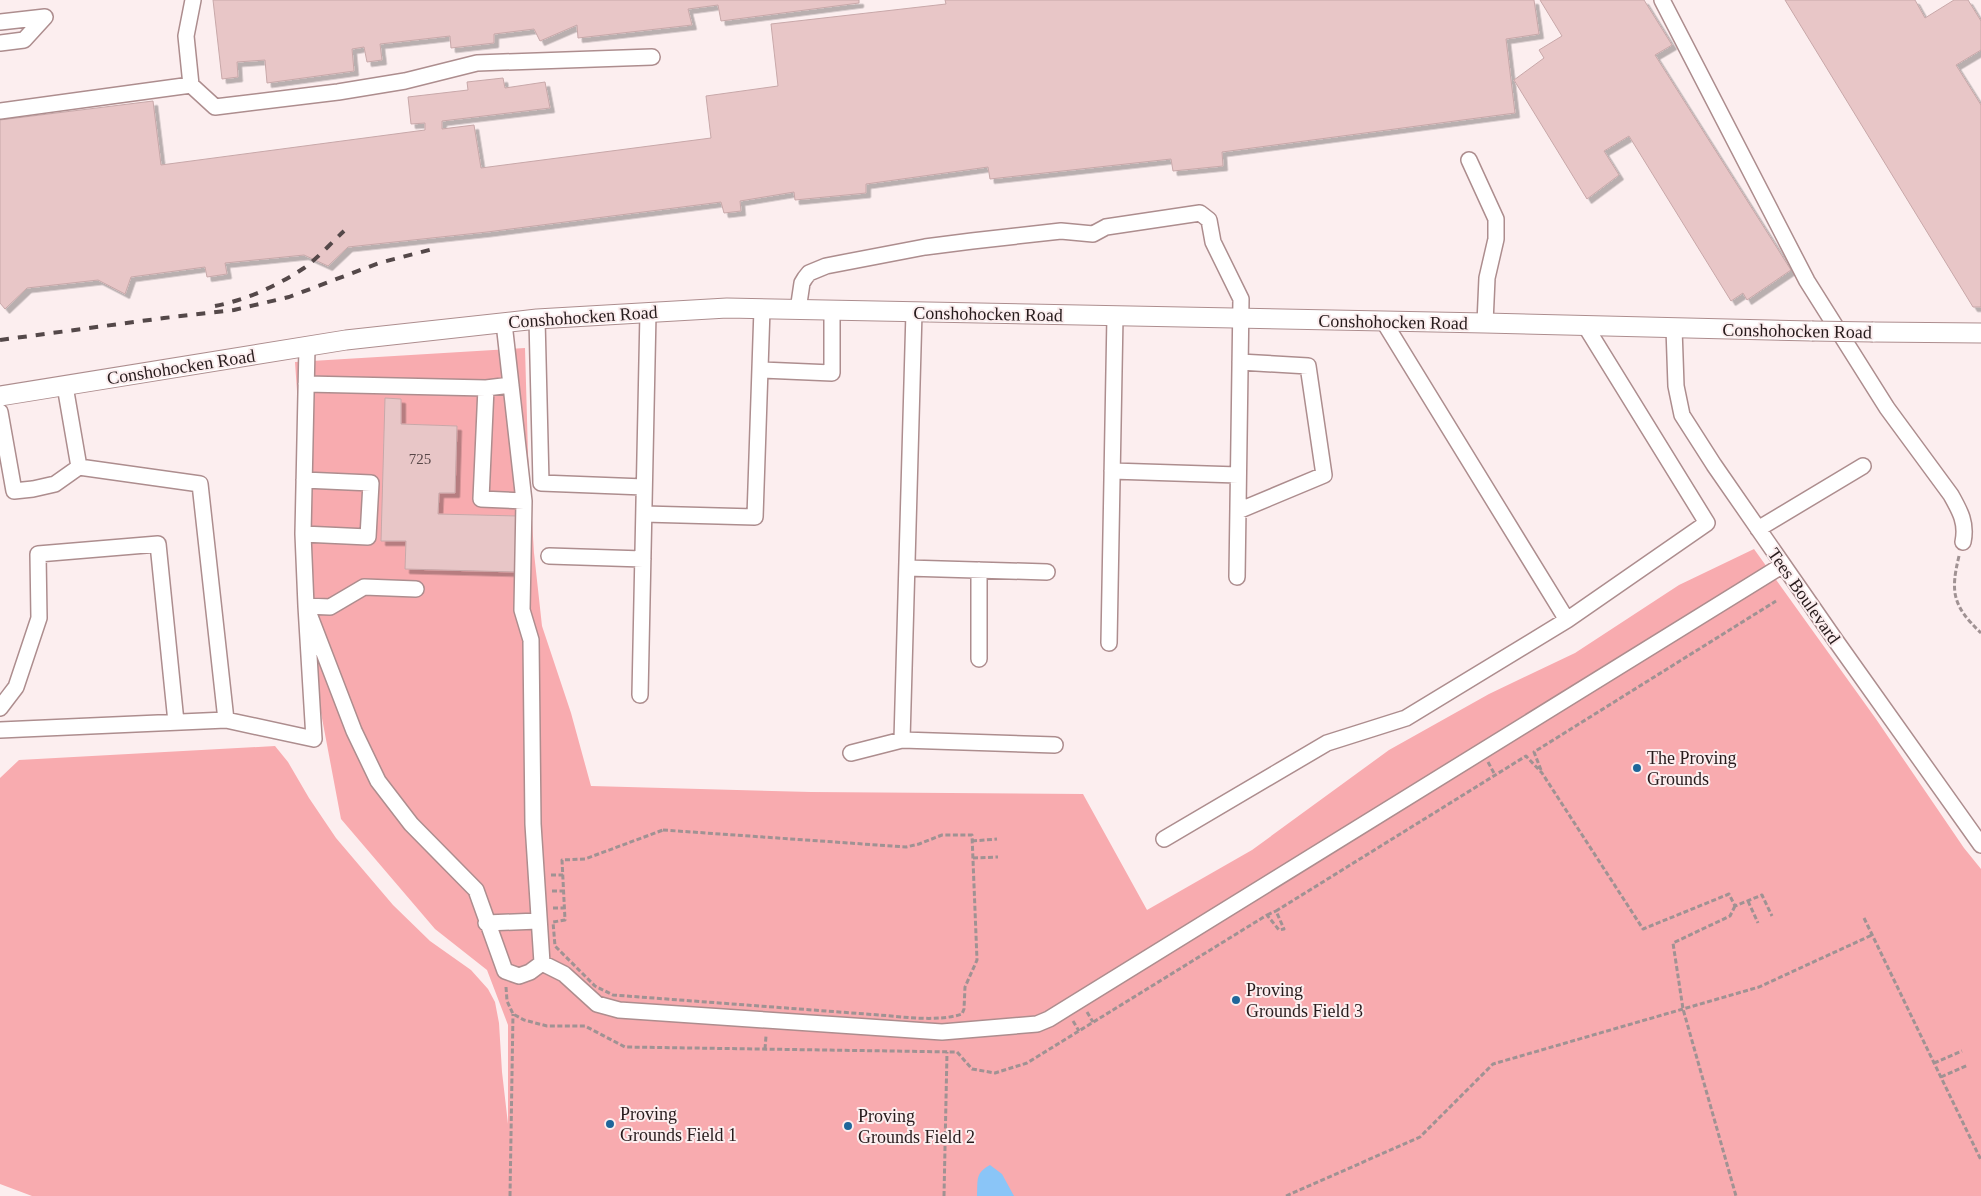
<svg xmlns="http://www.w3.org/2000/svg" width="1981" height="1196" font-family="Georgia,serif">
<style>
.green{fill:#f8abaf}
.water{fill:#8ac5f7}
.building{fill:#e8c6c7;stroke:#c8a8a9;filter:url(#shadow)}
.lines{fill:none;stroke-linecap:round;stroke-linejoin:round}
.minor-casing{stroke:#ad8d8e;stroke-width:18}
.major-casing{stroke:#ad8d8e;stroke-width:21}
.path{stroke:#a09293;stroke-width:3;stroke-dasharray:5 2.5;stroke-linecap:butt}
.minor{stroke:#fff;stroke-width:15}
.major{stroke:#fff;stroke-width:19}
.rail{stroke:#544849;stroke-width:4;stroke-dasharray:9 9;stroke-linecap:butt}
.major-bridge-casing{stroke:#ad8d8e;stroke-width:21;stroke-linecap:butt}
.major-bridge{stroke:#fff;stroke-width:19}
.poi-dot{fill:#1f669a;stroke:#fceeef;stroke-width:2}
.labels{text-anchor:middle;stroke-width:4;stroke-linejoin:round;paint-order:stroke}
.number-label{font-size:15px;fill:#574647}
.street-label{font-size:18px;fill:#271b1c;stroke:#fceeef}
.poi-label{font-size:18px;fill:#271b1c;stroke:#fceeef;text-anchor:start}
</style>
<defs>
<filter id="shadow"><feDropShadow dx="4.5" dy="4.5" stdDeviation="0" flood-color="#0004"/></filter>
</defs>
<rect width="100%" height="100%" fill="#fceeef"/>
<path class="green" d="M525,348L528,454L534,553L542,626L571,713L591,786L811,792L1083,794L1147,910L1252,850L1389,750L1489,694L1575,653L1679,585L1754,549L1876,719L1964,848L1981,869V1196H32L0,1184V778L19,760L275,746L288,762L309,798L336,838L393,905L430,941L471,970L488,989L495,1002L499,1023L502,1072L508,1124V1025L487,970L435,929L341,819L318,697L295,362Z"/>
<path class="water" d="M990,1165L1002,1174L1014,1196H977C978,1180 975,1173 990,1165Z"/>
<path class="building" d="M213,0H859V3L721,21L718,5L688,9L692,25L578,38L577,25L540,41L534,29L494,34V43L451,48L450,36L380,44L382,60L367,62L364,47L352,49L354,71L267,83L265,60L237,62L238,77L222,79Z
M945,0H1534L1539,34L1506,39L1515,113L1222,152L1223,166L1173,171L1171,159L990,179L988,167L866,184V193L795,200L794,192L740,201L741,211L724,213L721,202L487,232L348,247L328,266L304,255L225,263L227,274L207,277L205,267L131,277L125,294L98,280L27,288L5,309L0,303V120L153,101L161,165L425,130V123L411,124L408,97L468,90L467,82L503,78L505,88L545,82L550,108L442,121V129L474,125L481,168L711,138L706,96L778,86L771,24L946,4Z
M1540,0H1644L1672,45L1655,55L1791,270L1747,300L1743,293L1731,301L1629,136L1604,151L1619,175L1587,199L1514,80L1544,58L1539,50L1562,36Z
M1785,0H1915L1925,18L1954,0H1968L1981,21V50L1956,65L1981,105V307H1973Z
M385,398L401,399V424L457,426L455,493H439L438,514L517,516L516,572L405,569L406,541H381Z"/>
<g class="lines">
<g class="minor-casing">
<path id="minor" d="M193,0L186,36L191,85L215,107L338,92L405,81L477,63L652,57
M1662,0L1807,281L1887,408L1951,495C1960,511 1967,523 1963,542
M0,22L45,17L24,40L0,43
M0,111L191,85
M1469,160L1496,219V239L1487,278L1485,323
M798,310L802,283L805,278L809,273L826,266L925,247L972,241L1061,231L1093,234L1106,227L1200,213L1209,220L1213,242L1241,299L1237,577
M914,312L902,740L1055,745
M537,319L541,483L644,487
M1384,322L1567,620L1707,523L1586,327
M1674,328L1676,386L1682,415L1714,465L1836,641L1981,845
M307,347L303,534L306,606L354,731L378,781L411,824L476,890L505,971L519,976L530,972L542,963L533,824L531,640L522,610L524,501L504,323
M760,370L832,373V310
M306,384L486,388
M511,385L486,388L481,499L524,501
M65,386L79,467L200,484L226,720L314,739L306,606L330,607L364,587L416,589
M0,412L14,491L33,489L55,484L79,467
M1112,471L1238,475
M1238,511L1324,475L1308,366L1240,362
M644,514L755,517L762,309
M1758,529L1863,466
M303,534L368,537L371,483L304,480
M549,556L643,559
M907,568L1047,572
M979,570V659
M1109,643L1115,316
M640,695L648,313
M0,708L16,687L39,618L38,554L158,544L176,722
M0,730L226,720
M851,753L902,740
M1164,839L1327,743L1406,718L1567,620
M486,923L538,921
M542,963L564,974L597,1004L619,1010L942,1032L1037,1024L1049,1019L1783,565"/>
</g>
<g class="major-casing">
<path id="major" d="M1873,332L1981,333
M0,396L346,340L537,319L727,308L1485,323L1812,331"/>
</g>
<path class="path" d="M1959,556C1950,593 1953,606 1981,633
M1488,762L1495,775
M1541,770L1534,752L1776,601
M663,830L906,847L919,844L942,835H972L977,960L965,987L964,1009L962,1014C939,1022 904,1017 879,1015L613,995L595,986L555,946L553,922L565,920L562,860L585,859Z
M972,841L997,839
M973,858L998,857
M551,875H563
M552,891H564
M1748,901L1758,923
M1735,906L1730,916L1673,943L1683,1009L1736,1196
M553,908H565
M1267,915L1276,911
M1864,918L1981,1160
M506,987L507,1001L513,1014L524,1020L547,1026H585L625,1047L957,1052L972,1069L995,1073L1027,1063L1267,915L1279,930L1284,929L1276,911L1526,756L1542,773L1643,929L1729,894L1735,906L1762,895L1772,916
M1087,1012L1093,1022
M1073,1021L1079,1031
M765,1049L766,1036
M1934,1063L1962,1051
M1941,1077L1968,1065
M510,1196L513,1014
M944,1196L947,1052
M1286,1196L1420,1137L1493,1064L1759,987L1872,935"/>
<use href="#minor" class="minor"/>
<use href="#major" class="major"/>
<path class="rail" d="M215,306C246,300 277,286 304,268C318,258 331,243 344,231
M0,340L164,318L234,310L289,297L379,263L433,249"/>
<g class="major-bridge-casing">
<path id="major-bridge" d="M1812,331L1873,332"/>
</g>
<use href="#major-bridge" class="major-bridge"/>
</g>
<g class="poi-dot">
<circle cx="1637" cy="768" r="5"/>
<circle cx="1236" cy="1000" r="5"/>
<circle cx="610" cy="1124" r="5"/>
<circle cx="848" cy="1126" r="5"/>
</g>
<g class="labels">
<g class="number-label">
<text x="420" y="464">725</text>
</g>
<g class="street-label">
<text transform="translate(988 314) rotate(1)" y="6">Conshohocken Road</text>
<text transform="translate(583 317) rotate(-4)" y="6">Conshohocken Road</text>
<text transform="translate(1393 322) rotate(1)" y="6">Conshohocken Road</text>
<text transform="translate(1797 331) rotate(1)" y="6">Conshohocken Road</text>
<text transform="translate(181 367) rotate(-9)" y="6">Conshohocken Road</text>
<text transform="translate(1804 596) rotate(55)" y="6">Tees Boulevard</text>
</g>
<g class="poi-label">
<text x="1647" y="764">The Proving<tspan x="1647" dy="21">Grounds</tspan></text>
<text x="1246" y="996">Proving<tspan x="1246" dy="21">Grounds Field 3</tspan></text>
<text x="620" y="1120">Proving<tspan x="620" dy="21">Grounds Field 1</tspan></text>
<text x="858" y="1122">Proving<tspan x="858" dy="21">Grounds Field 2</tspan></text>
</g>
</g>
</svg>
